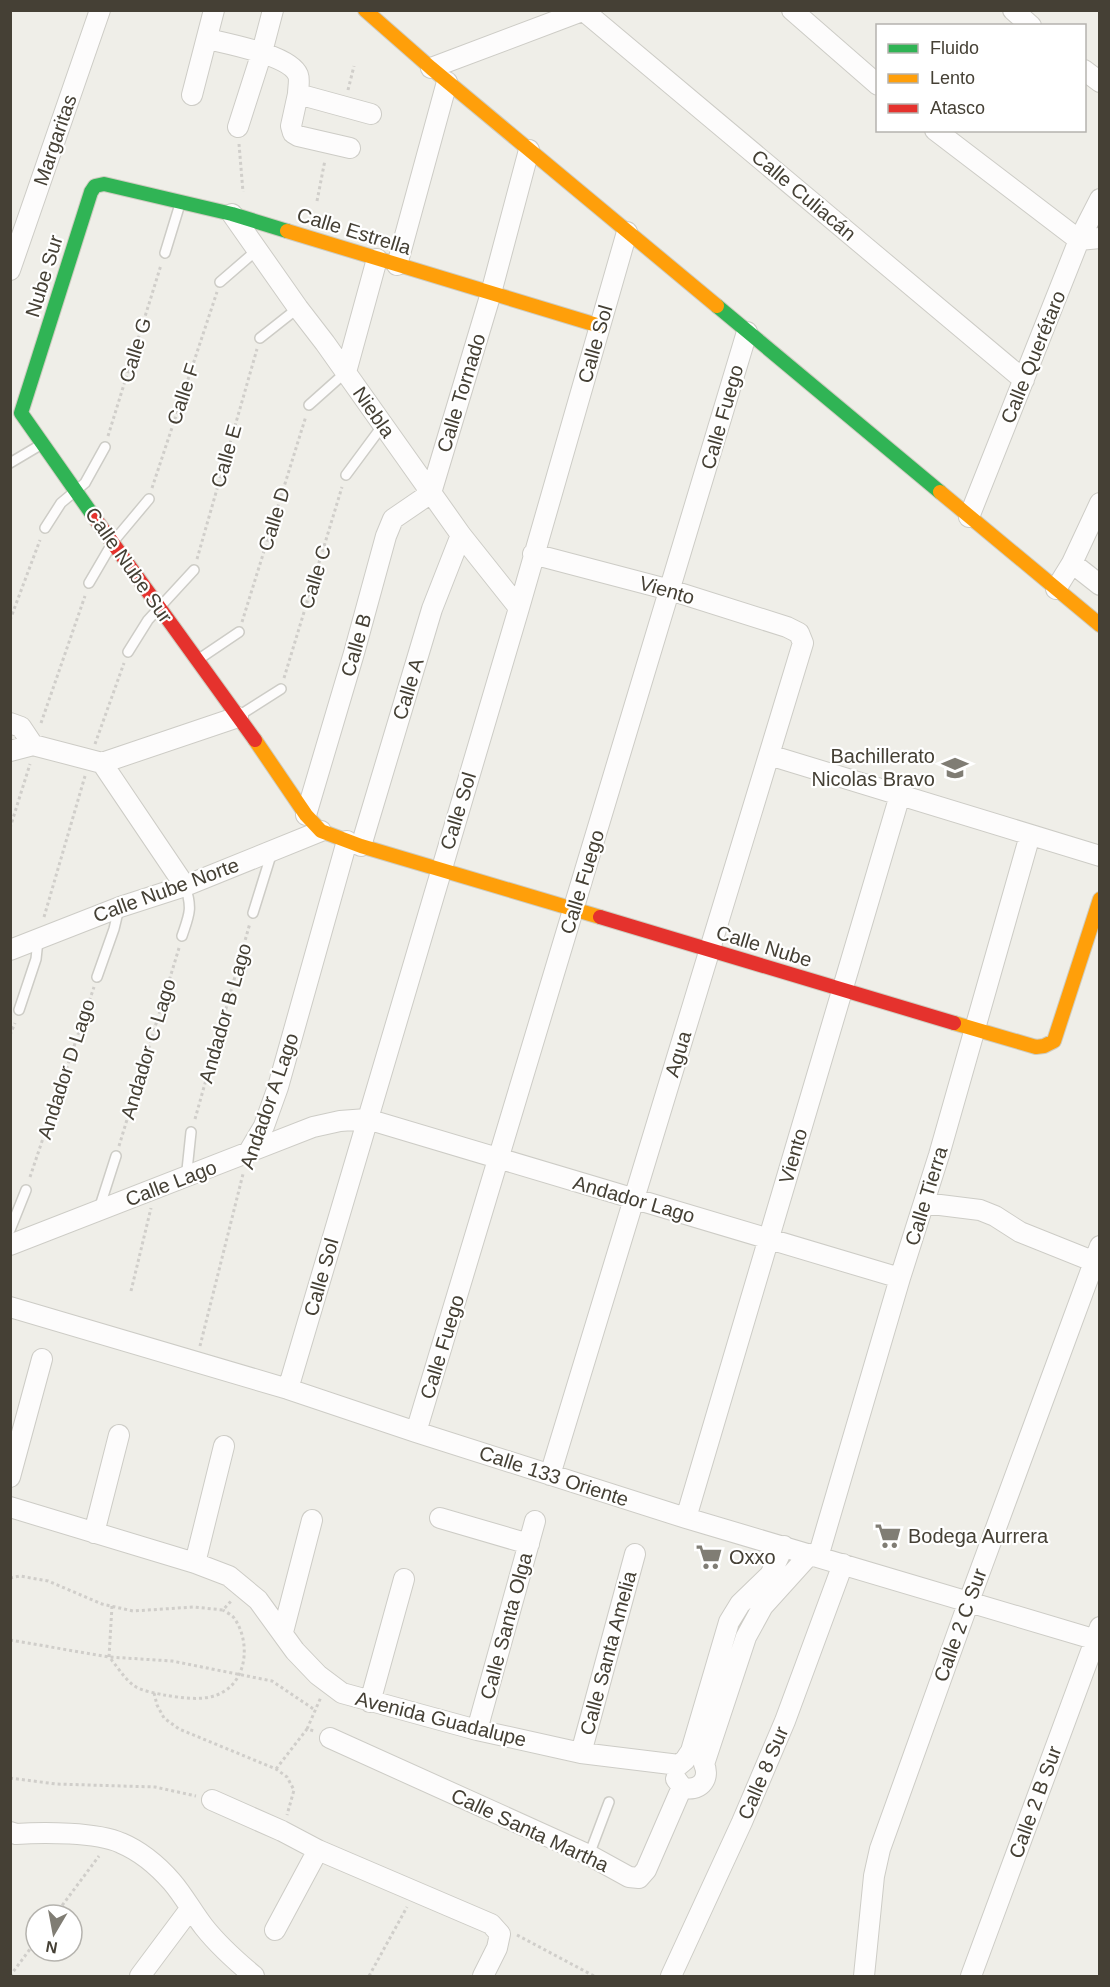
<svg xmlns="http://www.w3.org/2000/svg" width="1110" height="1987" font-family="Helvetica,sans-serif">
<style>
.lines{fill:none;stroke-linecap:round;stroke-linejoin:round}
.lane-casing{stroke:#cdccc6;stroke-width:12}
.street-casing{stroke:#cdccc6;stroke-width:22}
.fast-casing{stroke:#ceccc0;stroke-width:16}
.slow-casing{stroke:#ceccc0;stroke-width:16}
.jam-casing{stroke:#ceccc0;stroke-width:16}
.path{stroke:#d0ceca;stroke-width:3;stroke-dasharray:3 3;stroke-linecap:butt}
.lane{stroke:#fdfcfc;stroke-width:9}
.street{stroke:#fdfcfc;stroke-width:20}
.fast{stroke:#30b455;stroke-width:14}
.slow{stroke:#ff9f0a;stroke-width:14}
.jam{stroke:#e5322d;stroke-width:14}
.labels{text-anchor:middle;stroke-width:4.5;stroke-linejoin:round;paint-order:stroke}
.street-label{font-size:20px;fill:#454035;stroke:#fff}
.poi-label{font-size:20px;fill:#454035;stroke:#fff;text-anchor:start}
</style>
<rect width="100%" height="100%" fill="#efeee8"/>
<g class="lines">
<g class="lane-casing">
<path id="lane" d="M165,253L180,204
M220,282L257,250
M260,338L298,308
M309,405L346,372
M10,463L42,444
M346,475L383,425
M45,528L61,503L85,483L105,447
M89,583L113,542L149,499
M128,652L148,620L194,570
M199,659L239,632
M240,715L281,689
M253,913L272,852
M182,936C189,915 193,909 185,886
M97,977L114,929L119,908
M19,1010L36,959L38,940
M188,1177L187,1170L191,1132
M99,1209L116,1156
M10,1230L26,1190
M589,1855L609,1802"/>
</g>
<g class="street-casing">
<path id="street" d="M792,10L878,85
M1013,10L1031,26
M584,11L1024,380
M208,39C228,44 290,55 298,75C300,80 298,88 298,94L371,114
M431,68L585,10
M1084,70L1100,82
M298,94L291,126L293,133L298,136L350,148
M192,95L214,10
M238,127L262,52L273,10
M935,130L1079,240L1100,238
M232,214L298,308L325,343L461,535L519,608
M397,265L447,82
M10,270L100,10
M346,372L377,259
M969,517L1079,240L1100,199
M533,554L670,590L787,627L799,633L803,643L550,1475
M1072,563L1100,585
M1056,589L1072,563L1100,503
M10,723L21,727L33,745
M10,751L33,745L102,763
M769,755L1100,856
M102,763L185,886
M102,763L238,717
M306,815L354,653L386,536L393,519L431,493L491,293L529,150
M361,846L432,609L461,535
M10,950L120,907L185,886L321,831
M248,1153L264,1126L278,1087L347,841
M924,1203L980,1210L995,1216L1020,1232L1100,1264
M10,1245L313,1127L340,1121L367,1119L900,1278
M10,1307L288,1389L416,1432L686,1518L1100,1641
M288,1389L519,608L627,232
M416,1432L747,332
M10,1477L42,1359
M10,1507L195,1563L229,1576L258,1600L295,1651L318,1675L342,1693L477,1730L581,1753L679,1765
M440,1518L529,1544
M686,1518L900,795
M94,1533L119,1435
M818,1557L900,1278L939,1155L1030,835
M195,1563L224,1446
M283,1632L312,1520
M370,1702L404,1579
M477,1730L535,1521
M330,1738L589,1855L629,1877L639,1878L646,1870L682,1787
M581,1753L635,1554
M679,1765L685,1760L691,1751L729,1622L740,1604L770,1575L784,1546
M676,1779L682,1787C698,1793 711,1780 704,1764L746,1637L763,1606L810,1554
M212,1800L282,1831L318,1850L491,1924L500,1934L497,1948L483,1976
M10,1832L16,1834C43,1832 97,1832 121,1843C140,1851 158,1866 172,1882C184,1896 193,1913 204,1927C219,1946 236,1961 254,1976
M275,1930L318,1850
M140,1976L190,1909
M671,1976L742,1822L785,1721L843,1564
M864,1976L874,1876L880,1849L969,1601L1100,1246
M971,1976L1100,1627"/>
</g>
<g class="fast-casing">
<path id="fast" d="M717,306L940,492
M94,517L21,413L91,192L95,186L104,184L232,214L287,231"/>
</g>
<g class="slow-casing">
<path id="slow" d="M365,10L431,68L717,306
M287,231L600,326
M940,492L1100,625
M255,740L306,815L321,831L361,846L600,917
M954,1023L1036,1047L1044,1046L1054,1041L1100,899"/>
</g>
<g class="jam-casing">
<path id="jam" d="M94,517L255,740
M600,917L954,1023"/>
</g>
<path class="path" d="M348,90L354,66
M239,144L243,192
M317,201L325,160
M108,436L161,265
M152,488L217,292
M197,559L257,349
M10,620L40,540
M242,622L306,416
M284,678L342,487
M41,723L85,596
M95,744L124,663
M10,828L30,764
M44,917L85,776
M10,1035L15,1023
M195,1119L250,923
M119,1146L179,948
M30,1177L94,987
M131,1291L151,1208
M200,1346L243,1174
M10,1578L20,1576L48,1581L102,1604L133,1611L194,1607L223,1610L232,1600
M112,1606L109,1657C117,1666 124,1678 133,1685C141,1691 155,1693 164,1695C182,1698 207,1702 223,1692C248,1678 250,1640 234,1618C232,1615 226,1612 223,1610
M10,1640L109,1657L172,1661L272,1681L315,1710
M154,1693L157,1705L164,1718L179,1729L276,1769L287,1777L294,1790L287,1815
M307,1729L321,1697
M276,1769L307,1729L314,1731
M10,1778L56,1784L155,1787L196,1796
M55,1915L99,1856
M517,1935L594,1976
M10,1976L36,1941
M369,1976L407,1907"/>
<use href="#lane" class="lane"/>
<use href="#street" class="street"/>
<use href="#fast" class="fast"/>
<use href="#slow" class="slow"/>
<use href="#jam" class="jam"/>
</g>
<defs>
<g id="school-bare" transform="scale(2.07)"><path d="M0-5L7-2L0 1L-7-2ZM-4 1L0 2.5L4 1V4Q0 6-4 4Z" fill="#807d74" stroke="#fff" stroke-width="2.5" paint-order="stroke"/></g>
<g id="supermarket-bare" transform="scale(2.07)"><path d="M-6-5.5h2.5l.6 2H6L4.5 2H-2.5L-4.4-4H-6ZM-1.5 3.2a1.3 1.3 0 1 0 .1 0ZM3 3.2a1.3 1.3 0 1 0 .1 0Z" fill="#807d74" stroke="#fff" stroke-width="2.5" paint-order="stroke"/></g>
</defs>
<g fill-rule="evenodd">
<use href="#school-bare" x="955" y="768"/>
<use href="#supermarket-bare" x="888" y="1536"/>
<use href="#supermarket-bare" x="709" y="1557"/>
</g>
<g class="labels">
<g class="street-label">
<text transform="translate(55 140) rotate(-71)" y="7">Margaritas</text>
<text transform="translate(804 195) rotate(40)" y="7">Calle Culiacán</text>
<text transform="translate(354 231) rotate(17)" y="7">Calle Estrella</text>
<text transform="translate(44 276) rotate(-73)" y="7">Nube Sur</text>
<text transform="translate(595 344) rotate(-74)" y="7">Calle Sol</text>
<text transform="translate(135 350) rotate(-73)" y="7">Calle G</text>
<text transform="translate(1033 357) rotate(-68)" y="7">Calle Querétaro</text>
<text transform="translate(461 393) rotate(-73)" y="7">Calle Tornado</text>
<text transform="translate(183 394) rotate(-72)" y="7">Calle F</text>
<text transform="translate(374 412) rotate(55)" y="7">Niebla</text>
<text transform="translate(722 417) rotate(-74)" y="7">Calle Fuego</text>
<text transform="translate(226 456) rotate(-74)" y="7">Calle E</text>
<text transform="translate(274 519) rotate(-73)" y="7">Calle D</text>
<text transform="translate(129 565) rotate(55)" y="7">Calle Nube Sur</text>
<text transform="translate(315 577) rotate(-73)" y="7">Calle C</text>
<text transform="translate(667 590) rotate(16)" y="7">Viento</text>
<text transform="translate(356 645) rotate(-74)" y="7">Calle B</text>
<text transform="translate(408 689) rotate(-73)" y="7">Calle A</text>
<text transform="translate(458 811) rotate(-73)" y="7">Calle Sol</text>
<text transform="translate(582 882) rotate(-73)" y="7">Calle Fuego</text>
<text transform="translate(166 890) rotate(-20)" y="7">Calle Nube Norte</text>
<text transform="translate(764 946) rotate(17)" y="7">Calle Nube</text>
<text transform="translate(225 1013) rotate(-74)" y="7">Andador B Lago</text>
<text transform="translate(148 1049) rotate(-73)" y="7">Andador C Lago</text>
<text transform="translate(678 1054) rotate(-73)" y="7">Agua</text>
<text transform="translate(66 1069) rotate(-72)" y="7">Andador D Lago</text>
<text transform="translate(269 1101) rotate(-71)" y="7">Andador A Lago</text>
<text transform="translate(793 1156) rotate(-74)" y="7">Viento</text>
<text transform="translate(171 1183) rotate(-21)" y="7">Calle Lago</text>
<text transform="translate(926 1196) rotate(-73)" y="7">Calle Tierra</text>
<text transform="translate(634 1199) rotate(16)" y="7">Andador Lago</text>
<text transform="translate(321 1277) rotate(-74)" y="7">Calle Sol</text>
<text transform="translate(442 1347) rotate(-73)" y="7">Calle Fuego</text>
<text transform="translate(554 1476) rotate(18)" y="7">Calle 133 Oriente</text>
<text transform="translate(960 1625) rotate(-70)" y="7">Calle 2 C Sur</text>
<text transform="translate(506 1626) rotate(-75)" y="7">Calle Santa Olga</text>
<text transform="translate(608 1653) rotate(-75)" y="7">Calle Santa Amelia</text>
<text transform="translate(441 1719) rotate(14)" y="7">Avenida Guadalupe</text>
<text transform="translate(763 1773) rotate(-67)" y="7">Calle 8 Sur</text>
<text transform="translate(1035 1802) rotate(-70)" y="7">Calle 2 B Sur</text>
<text transform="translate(530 1830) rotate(25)" y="7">Calle Santa Martha</text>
</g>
<g class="poi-label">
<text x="935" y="763" text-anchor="end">Bachillerato<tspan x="935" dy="23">Nicolas Bravo</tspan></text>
<text x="908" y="1543">Bodega Aurrera</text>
<text x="729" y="1564">Oxxo</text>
</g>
</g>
<rect width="1110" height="1987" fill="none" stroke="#454035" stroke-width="24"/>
<rect x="876" y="24" width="210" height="108" fill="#ffffff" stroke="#b5b3ae" stroke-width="1.5"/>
<rect x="888" y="44" width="30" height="9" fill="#30b455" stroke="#b5b3ae" stroke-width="1.5"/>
<text x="930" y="54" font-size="18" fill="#454035">Fluido</text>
<rect x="888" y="74" width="30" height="9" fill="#ff9f0a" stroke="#b5b3ae" stroke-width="1.5"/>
<text x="930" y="84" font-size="18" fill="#454035">Lento</text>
<rect x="888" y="104" width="30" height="9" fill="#e5322d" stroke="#b5b3ae" stroke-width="1.5"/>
<text x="930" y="114" font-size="18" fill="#454035">Atasco</text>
<g transform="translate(54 1933) rotate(190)"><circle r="28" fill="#ffffff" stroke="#b5b3ae" stroke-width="1.5"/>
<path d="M0-4.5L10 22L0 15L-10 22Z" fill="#807d74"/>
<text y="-9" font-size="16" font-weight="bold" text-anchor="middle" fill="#454035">N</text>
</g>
</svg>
